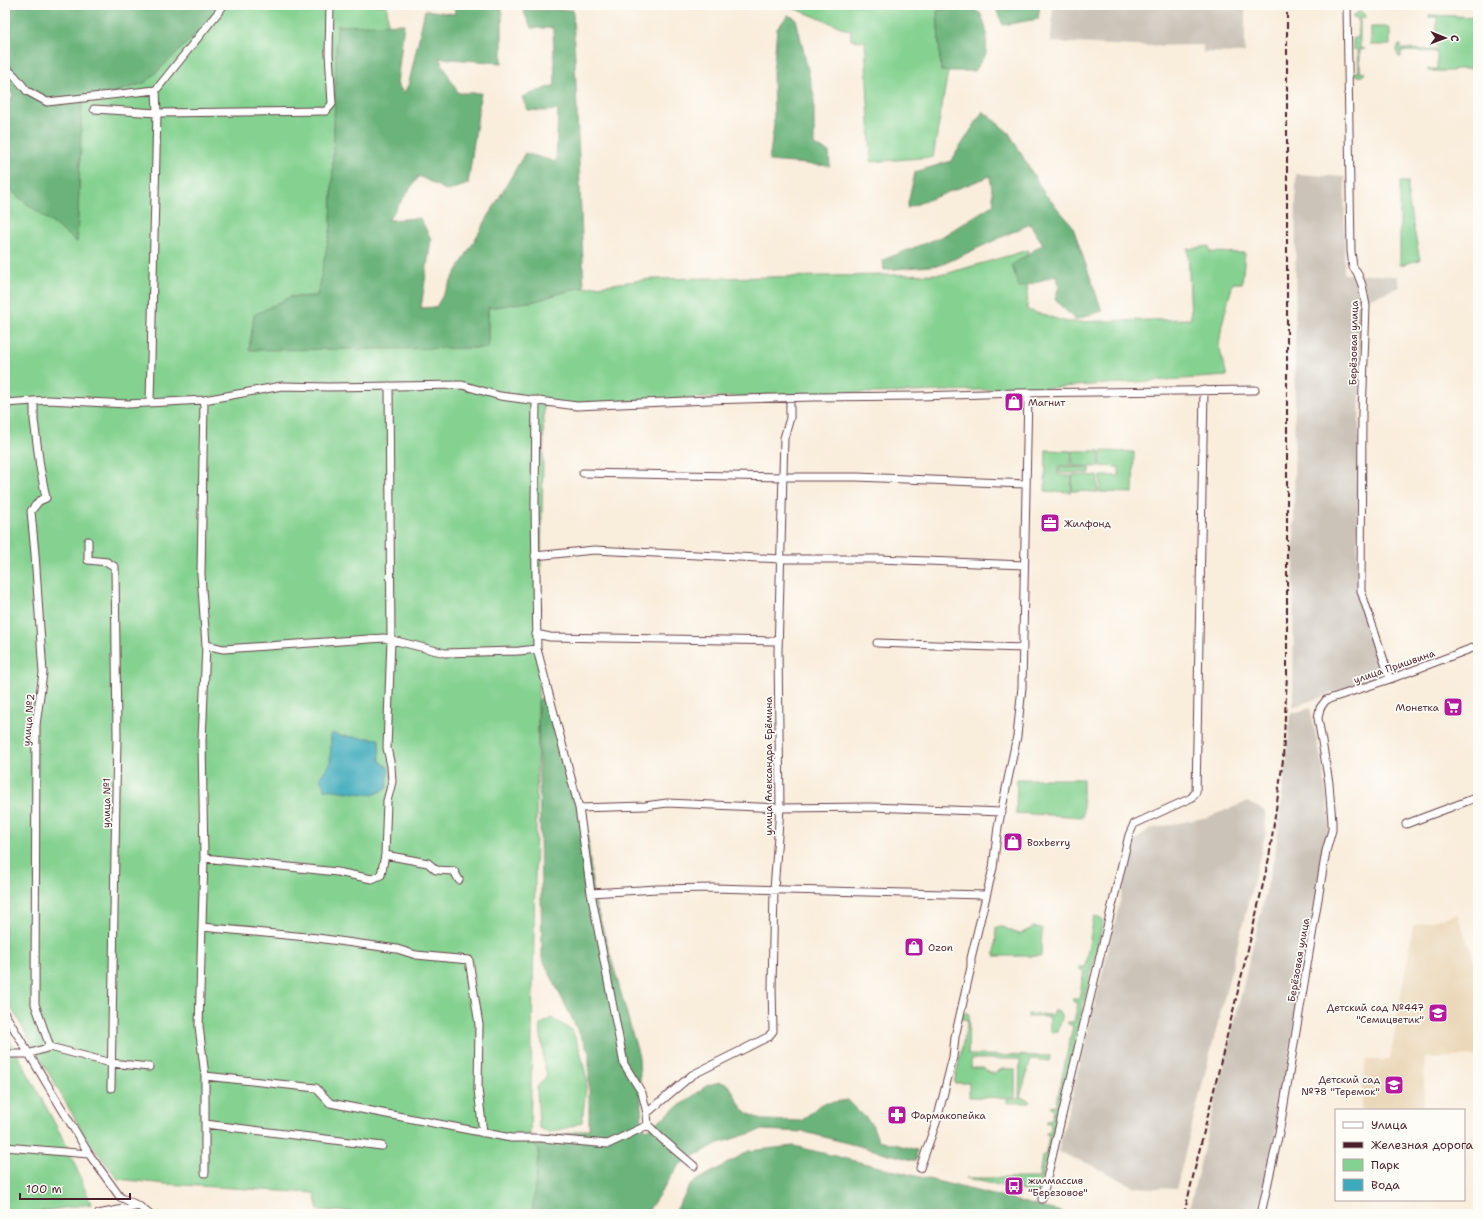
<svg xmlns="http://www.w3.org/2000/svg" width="1483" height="1219" font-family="'Shantell Sans',sans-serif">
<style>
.built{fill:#ebd8ba}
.industrial{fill:#cbc3b8}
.green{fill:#84d190;stroke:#67785e}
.forest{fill:#6bb37a;stroke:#5a6952}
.water{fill:#3caabb;stroke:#436473}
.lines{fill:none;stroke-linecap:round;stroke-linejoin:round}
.minor-casing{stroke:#643e46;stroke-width:9}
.minor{stroke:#fff;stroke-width:7}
.rail{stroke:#4a1f2b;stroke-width:2;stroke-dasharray:6 3;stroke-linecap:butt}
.labels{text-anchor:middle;stroke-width:3.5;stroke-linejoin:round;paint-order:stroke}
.street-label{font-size:10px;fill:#4a1f2b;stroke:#fdfcf7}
.poi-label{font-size:10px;fill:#4a1f2b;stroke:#fdfcf7;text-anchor:start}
</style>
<rect width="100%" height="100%" fill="#fdfcf7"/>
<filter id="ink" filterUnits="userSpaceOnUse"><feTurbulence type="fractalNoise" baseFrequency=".025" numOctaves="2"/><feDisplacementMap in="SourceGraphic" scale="8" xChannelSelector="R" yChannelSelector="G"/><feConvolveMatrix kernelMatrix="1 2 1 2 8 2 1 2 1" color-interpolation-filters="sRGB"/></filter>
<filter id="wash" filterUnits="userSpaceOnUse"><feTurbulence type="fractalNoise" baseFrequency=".012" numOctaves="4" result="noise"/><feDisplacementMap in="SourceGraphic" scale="16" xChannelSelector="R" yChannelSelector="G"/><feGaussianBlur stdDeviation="0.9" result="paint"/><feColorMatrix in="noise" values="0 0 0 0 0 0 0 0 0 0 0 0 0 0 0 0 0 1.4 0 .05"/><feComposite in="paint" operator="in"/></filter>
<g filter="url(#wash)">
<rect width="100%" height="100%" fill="#f9eddc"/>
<path class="built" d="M1457,914L1478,970V1056L1425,1058L1423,1110H1361L1366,1060H1390L1413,926Z"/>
<path class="industrial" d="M1053,5H1245V53L1203,52V45L1134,46L1051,42Z
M1296,174L1345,177L1344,274L1397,276L1400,287L1363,301L1359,423L1357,590L1386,671L1375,678L1293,707Z
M1310,708L1324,774L1330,823L1277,1127L1258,1214H1188L1275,854L1287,757L1290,714Z
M1247,802L1265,811L1266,832L1176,1189L1135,1187L1089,1164L1058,1152L1135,841L1149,829L1208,817Z"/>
<path class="green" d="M224,5H387L388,25L337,27L331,227L317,296L290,297L420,348H488V308L535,301L574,289L651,279L945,274L1028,250L1027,310L1067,322L1191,319L1188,249L1209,246L1210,252L1245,253L1242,283H1233L1222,324L1219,346L1227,376L1046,388L877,393H815L544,405L530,1142L539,1151L532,1214H393L318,1210L314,1193L166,1184L118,1179L85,1136L5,997V184L16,195L77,242L82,103L146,82Z
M791,5H950V8L937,11L941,71H948L933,157L871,162L865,41L851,40V31L791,7Z
M1360,11L1365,15L1366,17L1360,18V48L1365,49L1360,50V72L1365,73C1362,78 1358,77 1354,74V72H1359L1358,50L1353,49V38H1358V18H1353V16Z
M1429,15L1478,17V69H1453V71H1428V69H1437V52L1401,51V57H1399C1396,53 1396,49 1399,45H1401V49L1437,50V17H1429Z
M1371,27H1386L1390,29V45H1371Z
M1400,182H1408V199L1420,260L1400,265Z
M1046,450L1072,451L1071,466H1058V475L1072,476L1071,492L1045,491Z
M1073,451H1099V467L1073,466Z
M1101,451L1134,452L1133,493L1100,492L1101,476H1119V467L1100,466Z
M1060,467L1090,468V473H1059Z
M1073,475L1098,476V492L1072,491Z
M1017,779H1083V817L1016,813Z
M1094,916L1100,918L1103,922L1042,1178L1039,1177L1042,1157H1041L1046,1153L1049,1135L1046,1134V1133L1050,1132L1051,1124L1046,1122L1050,1119H1052L1054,1110L1050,1106L1056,1105L1073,1026L1068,1024V1022H1074L1078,1003L1074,1002L1072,999H1079L1084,971L1079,969V967H1085Z
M996,927H1003L1016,933L1020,934L1034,927L1042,928L1041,956H995Z
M1054,1009L1060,1013L1062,1017L1058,1032L1053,1033L1050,1030V1017H1028V1014L1052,1015Z
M964,1012L969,1014L968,1055L1050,1056L1049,1061L1031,1059L1020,1097L1030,1101L1029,1103H1007V1099H1019L1020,1059H971V1068H983L990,1073H995L1002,1069H1015V1098L969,1097V1083H954L968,1020L962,1019Z
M551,1018L572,1030L580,1050L587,1080L582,1122L570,1127L547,1133L539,1127L537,1087L547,1076L544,1063L540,1025Z
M5,1031L68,1148L91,1204L37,1212V1214H5Z
M966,1178H1038L1043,1183L1037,1194Z"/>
<path class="forest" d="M5,5H224L207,24L146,82L82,103L77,242L16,195L5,184V108L13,96L5,82Z
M454,5H502V63L439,58L458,93H481L468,184L448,191L419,176L388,220L420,218L431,239L421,308L436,307L525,153L556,162L558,110L544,111L527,110L522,97L555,85L553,28H531L523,10H573L584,288L574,289L535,301L488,308V348L249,350L254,315L290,297L317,296L331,227L337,26L404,24L397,84L404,93L409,83L425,10L455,14Z
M967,5L981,14L987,32L986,54L974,71H941L937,11Z
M994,5H1040L1038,19L1003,25Z
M788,15L796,19L814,96V145L829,152L830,166L769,161L774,125L773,72L777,29Z
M983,111L1009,133L1044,193L1072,225L1102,311L1075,320L1055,300L1059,286L1057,275L1019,288L1012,265L1043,244L1030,224L941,265L884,270L883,260L943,236L994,204L990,176L907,208L915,172L951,161Z
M543,696L586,819L593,894L639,1057L642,1124L646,1130L708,1085L720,1082L729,1085L743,1110L761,1120L801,1121L821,1104L848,1100L872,1124L878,1140L917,1150L916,1161L805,1132L761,1130L716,1144L679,1165L646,1214H532L539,1151L530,1142L589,1129V1053L542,958L538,701Z
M794,1146L1070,1214H674L691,1184L749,1151Z"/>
<path class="water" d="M331,733L341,736L379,739L380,761L389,768L387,788L373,795L324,789L320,777L330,764Z"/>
</g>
<g filter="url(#ink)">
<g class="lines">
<g class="minor-casing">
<path id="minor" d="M1347,5L1351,251L1353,267L1357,272L1362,285L1366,306L1362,413L1361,591L1390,679
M5,67L14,75L27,91L47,102L156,90L224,5
M94,109L157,113L326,111L332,104L329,53L330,5
M204,400L201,574L206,645L202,741L204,858L199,1026L205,1076V1173
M536,400L535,503L537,649L579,808L591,893L624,1064L642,1093L647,1113L648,1125L661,1138L694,1166
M34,401V420L40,467L46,498L39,501L31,511L35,554L43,673L36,725L35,1004L50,1047
M150,402L157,113L156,90
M5,403L48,400L128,404L204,400L282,386L329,387L462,385L500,396L577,406L708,400L813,397L920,396L1017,393L1255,390
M583,473L784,477H857L1026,484
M88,541V560L107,562L115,567L117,736L111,1088
M535,556L594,550L781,559H880L1024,565
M536,634L550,637L778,641
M877,643L1023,648
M206,645L223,649L384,638L445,653L519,651L537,649
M579,808L645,806L667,803L780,808L871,807L1002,812
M1406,824L1478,797
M385,855L387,801L392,782L391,766L387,748L391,640L389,386
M204,858L337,872L372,879L381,875L385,855L428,863L436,870L454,871L459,880
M591,893L657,889L713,888L985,895
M202,927L317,938L397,949L416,955L469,960L479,1025L478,1089L483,1133
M5,1014L89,1154L120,1197L139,1206L149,1214
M5,1054H28L50,1047L111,1063L149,1067
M205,1076L316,1088L330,1103L511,1138H541L608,1144L648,1125
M647,1113L692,1075L768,1037L773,1031L772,987L774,890L780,808L778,652L784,438L790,418V398
M205,1124L382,1146
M5,1147L89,1154
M920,1168L937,1120L953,1057L955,1037L971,967V958L993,868L998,827L1017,736L1022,687L1028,393
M1042,1199L1129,835L1134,824L1191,798L1196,792L1204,390
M98,1214L139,1206
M1261,1214L1280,1128L1326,851L1332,830V822L1329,783L1318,718L1320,708L1326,700L1390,679L1478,646"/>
</g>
<use href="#minor" class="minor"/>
<path class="rail" d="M1184,1214L1249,945L1269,858L1283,760L1287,674V5"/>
</g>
</g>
<defs>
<g id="shop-square" transform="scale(1)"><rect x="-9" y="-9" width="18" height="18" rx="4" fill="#b5179e" stroke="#fdfcf7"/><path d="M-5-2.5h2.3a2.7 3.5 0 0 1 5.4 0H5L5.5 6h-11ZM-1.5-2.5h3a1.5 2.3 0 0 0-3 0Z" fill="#fff"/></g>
<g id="office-square" transform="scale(1)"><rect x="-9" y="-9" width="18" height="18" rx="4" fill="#b5179e" stroke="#fdfcf7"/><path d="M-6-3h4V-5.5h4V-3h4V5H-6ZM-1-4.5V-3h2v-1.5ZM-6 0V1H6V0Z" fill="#fff"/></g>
<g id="supermarket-square" transform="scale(1)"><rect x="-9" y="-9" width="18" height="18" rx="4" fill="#b5179e" stroke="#fdfcf7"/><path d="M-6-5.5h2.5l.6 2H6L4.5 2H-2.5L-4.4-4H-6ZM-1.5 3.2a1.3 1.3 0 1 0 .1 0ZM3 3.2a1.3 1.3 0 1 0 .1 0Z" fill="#fff"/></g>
<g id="school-square" transform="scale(1)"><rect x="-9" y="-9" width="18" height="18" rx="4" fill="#b5179e" stroke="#fdfcf7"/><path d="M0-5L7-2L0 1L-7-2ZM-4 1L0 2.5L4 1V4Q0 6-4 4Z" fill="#fff"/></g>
<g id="pharmacy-square" transform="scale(1)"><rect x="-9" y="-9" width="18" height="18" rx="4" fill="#b5179e" stroke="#fdfcf7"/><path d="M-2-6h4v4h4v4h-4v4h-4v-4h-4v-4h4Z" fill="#fff"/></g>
<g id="bus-square" transform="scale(1)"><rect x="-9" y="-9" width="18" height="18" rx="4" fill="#b5179e" stroke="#fdfcf7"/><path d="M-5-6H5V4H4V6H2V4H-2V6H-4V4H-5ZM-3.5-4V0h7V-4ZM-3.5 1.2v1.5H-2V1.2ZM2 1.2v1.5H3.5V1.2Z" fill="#fff"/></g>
</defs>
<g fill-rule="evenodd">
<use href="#shop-square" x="1014" y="402"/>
<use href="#office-square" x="1050" y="523"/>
<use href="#supermarket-square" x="1453" y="707"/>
<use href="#shop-square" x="1013" y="842"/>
<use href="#shop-square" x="914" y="947"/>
<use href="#school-square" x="1438" y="1013"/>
<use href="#school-square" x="1394" y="1085"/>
<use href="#pharmacy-square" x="897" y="1115"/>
<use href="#bus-square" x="1014" y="1186"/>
</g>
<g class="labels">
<g class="street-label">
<text transform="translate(1353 343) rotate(-89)" y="4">Берёзовая улица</text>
<text transform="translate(1394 666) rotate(-19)" y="4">улица Пришвина</text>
<text transform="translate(28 720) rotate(-85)" y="4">улица №2</text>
<text transform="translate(768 766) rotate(-90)" y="4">улица Александра Ерёмина</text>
<text transform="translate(106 803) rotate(-89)" y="4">улица №1</text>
<text transform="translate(1298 960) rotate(-80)" y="4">Берёзовая улица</text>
</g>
<g class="poi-label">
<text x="1028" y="406">Магнит</text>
<text x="1064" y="527">Жилфонд</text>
<text x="1439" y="711" text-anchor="end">Монетка</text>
<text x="1027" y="846">Boxberry</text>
<text x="928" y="951">Ozon</text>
<text x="1424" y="1011" text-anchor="end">Детский сад №447<tspan x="1424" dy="12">"Семицветик"</tspan></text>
<text x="1380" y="1083" text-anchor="end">Детский сад<tspan x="1380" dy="12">№78 "Теремок"</tspan></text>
<text x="911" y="1119">Фармакопейка</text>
<text x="1028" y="1184">жилмассив<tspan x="1028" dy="12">"Березовое"</tspan></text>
</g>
</g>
<rect width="1483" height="1219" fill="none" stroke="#fdfcf7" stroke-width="20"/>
<rect x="1335" y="1109" width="130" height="92" fill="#fdfcf7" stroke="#b5a4a5"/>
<rect x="1343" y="1122" width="20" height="6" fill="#ffffff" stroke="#b5a4a5"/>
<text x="1371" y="1129" font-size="12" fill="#4a1f2b">Улица</text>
<rect x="1343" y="1142" width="20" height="6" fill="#4a1f2b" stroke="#b5a4a5"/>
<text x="1371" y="1149" font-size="12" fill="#4a1f2b">Железная дорога</text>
<rect x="1343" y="1159" width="20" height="12" fill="#84d190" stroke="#b5a4a5"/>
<text x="1371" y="1169" font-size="12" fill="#4a1f2b">Парк</text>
<rect x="1343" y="1179" width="20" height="12" fill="#3caabb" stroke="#b5a4a5"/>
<text x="1371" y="1189" font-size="12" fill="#4a1f2b">Вода</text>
<g transform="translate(1445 38) rotate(91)" stroke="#fdfcf7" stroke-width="3" paint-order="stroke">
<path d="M0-3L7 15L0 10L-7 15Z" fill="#4a1f2b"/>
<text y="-6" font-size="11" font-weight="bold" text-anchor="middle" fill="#4a1f2b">С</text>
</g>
<path d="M20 1193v6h110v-6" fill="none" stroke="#4a1f2b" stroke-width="2"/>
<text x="26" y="1193" font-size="12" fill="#4a1f2b" stroke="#fdfcf7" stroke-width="3" paint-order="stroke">100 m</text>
</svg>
